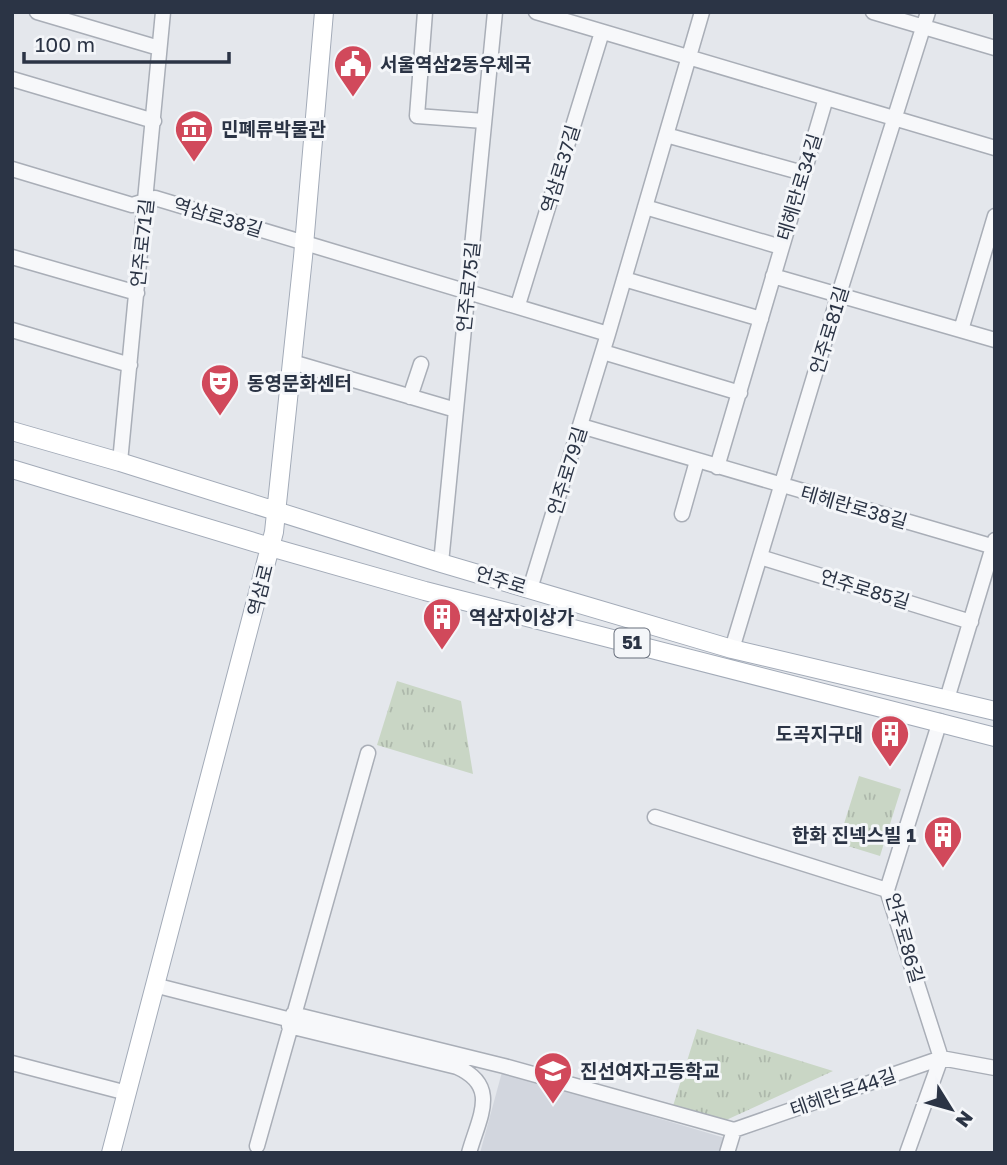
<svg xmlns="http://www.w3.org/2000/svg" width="1007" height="1165" font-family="'Golos Text','Noto Sans KR',sans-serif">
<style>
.built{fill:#d2d6de}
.grass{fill:url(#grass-tufts)}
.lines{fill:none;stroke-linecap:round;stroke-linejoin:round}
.minor-casing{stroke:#a9aeb7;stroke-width:17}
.major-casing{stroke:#a3abb8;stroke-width:20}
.minor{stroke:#f7f8fa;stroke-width:14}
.major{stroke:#fff;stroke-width:18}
.labels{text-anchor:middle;stroke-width:6;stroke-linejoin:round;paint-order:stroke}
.shield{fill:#f4f6f9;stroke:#676e7b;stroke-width:2}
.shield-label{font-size:18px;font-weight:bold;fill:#2b3445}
.poi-label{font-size:19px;font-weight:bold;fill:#2b3445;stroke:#f4f6f9;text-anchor:start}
.street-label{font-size:19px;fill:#2b3445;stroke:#f4f6f9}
</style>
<defs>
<pattern id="grass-tufts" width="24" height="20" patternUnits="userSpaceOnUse" patternTransform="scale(1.75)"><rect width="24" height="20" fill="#c9d6c5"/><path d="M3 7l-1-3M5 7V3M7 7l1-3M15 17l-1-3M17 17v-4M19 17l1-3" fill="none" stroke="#adb8ab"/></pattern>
</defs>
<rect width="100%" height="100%" fill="#e4e7ec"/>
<path class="built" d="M502,1072L725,1138L720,1153H480Z"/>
<path class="grass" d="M397,681L461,701L473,774L377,745Z
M859,776L901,789L880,856L838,843Z
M697,1029L833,1071L724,1121L673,1106Z"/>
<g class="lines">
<g class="minor-casing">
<path id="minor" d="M37,12L159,48
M425,12L417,116L484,121
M536,12L995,148
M873,12L995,48
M12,79L154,121
M666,135L803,173
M12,169L132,205L155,198L608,334
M645,207L781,247
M12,257L137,293
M773,276L995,340
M624,279L761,319
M518,305L602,32
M12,330L130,365
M961,330L995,216
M603,352L740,393
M292,362L456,410
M410,397L421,364
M581,426L991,546
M120,462L163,12
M717,467L826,98
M682,514L697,461
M760,557L971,622
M441,563L495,12
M530,589L608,334L702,12
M732,649L839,294L928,12
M947,699L995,540
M655,817L887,890
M154,985L291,1020
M293,1014L504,1066L734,1130
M289,1026L457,1067C500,1086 479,1117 469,1153
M12,1063L127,1093
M734,1130L941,1058L995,1068
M257,1146L368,753
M727,1153L734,1130
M907,1153L941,1058L887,890L940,721"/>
</g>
<g class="major-casing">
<path id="major" d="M12,431L120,462L441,563L732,649L995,711
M12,469L270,547L425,591L995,737
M111,1153L274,532L303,257L324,12"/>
</g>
<use href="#minor" class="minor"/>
<use href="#major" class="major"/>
</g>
<defs>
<g id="civic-pin" transform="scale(2.0125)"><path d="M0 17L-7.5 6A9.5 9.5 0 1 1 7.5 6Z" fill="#d1495b" stroke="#f4f6f9"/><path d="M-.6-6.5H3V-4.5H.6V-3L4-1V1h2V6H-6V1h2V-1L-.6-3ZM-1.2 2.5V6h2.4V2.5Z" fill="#fff"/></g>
<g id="museum-pin" transform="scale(2.0125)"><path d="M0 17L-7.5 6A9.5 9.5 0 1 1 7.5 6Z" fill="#d1495b" stroke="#f4f6f9"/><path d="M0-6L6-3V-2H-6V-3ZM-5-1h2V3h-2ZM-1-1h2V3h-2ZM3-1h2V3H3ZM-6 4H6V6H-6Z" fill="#fff"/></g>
<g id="theatre-pin" transform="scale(2.0125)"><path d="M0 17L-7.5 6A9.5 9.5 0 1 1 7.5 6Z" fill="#d1495b" stroke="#f4f6f9"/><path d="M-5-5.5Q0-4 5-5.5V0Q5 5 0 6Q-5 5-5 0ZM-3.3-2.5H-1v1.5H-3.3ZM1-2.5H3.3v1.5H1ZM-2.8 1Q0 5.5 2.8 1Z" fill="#fff"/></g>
<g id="building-pin" transform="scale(2.0125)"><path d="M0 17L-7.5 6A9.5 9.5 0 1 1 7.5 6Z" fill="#d1495b" stroke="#f4f6f9"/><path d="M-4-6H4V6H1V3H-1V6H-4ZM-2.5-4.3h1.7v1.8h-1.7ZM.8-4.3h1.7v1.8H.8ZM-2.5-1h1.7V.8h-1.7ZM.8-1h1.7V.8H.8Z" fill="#fff"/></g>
<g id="school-pin" transform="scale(2.0125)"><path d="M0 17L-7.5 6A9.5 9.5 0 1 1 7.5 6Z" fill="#d1495b" stroke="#f4f6f9"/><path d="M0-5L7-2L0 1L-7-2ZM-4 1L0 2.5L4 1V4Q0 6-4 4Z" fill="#fff"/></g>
</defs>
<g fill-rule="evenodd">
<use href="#civic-pin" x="353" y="64"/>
<use href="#museum-pin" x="194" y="129"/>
<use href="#theatre-pin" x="220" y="383"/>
<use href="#building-pin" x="442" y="617"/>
<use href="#building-pin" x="890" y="734"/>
<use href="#building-pin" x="943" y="835"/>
<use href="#school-pin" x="553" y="1071"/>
</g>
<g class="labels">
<rect class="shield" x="614.5" y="628.5" width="35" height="29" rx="5"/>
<g class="shield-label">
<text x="632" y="649">51</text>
</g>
<g class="poi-label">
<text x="380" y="71">서울역삼2동우체국</text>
<text x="221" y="136">민폐류박물관</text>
<text x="247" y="390">동영문화센터</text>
<text x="469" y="624">역삼자이상가</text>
<text x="863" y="741" text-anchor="end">도곡지구대</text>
<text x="916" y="842" text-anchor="end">한화 진넥스빌 1</text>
<text x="580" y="1078">진선여자고등학교</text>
</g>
<g class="street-label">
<text transform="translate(560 169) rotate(-73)" y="7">역삼로37길</text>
<text transform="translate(799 187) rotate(-73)" y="7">테헤란로34길</text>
<text transform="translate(218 217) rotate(17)" y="7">역삼로38길</text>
<text transform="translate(142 243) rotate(-84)" y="7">언주로71길</text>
<text transform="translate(468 287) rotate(-84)" y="7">언주로75길</text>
<text transform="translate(829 330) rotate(-73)" y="7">언주로81길</text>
<text transform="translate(567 471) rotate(-73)" y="7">언주로79길</text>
<text transform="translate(854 507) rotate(16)" y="7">테헤란로38길</text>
<text transform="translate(501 580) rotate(17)" y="7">언주로</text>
<text transform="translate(865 589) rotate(17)" y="7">언주로85길</text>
<text transform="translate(260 590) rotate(-76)" y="7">역삼로</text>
<text transform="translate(905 938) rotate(74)" y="7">언주로86길</text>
<text transform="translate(843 1092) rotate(-19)" y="7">테헤란로44길</text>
</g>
</g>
<rect width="1007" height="1165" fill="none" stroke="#2b3445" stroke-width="28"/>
<g transform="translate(951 1109) rotate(127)" stroke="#f4f6f9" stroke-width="5" paint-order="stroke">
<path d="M0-5L12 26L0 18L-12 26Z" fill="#2b3445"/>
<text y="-10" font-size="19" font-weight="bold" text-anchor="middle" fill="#2b3445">N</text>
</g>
<path d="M24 52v10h205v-10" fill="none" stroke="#2b3445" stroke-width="3.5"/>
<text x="35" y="52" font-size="21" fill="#2b3445" stroke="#f4f6f9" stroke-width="5" paint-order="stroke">100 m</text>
</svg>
